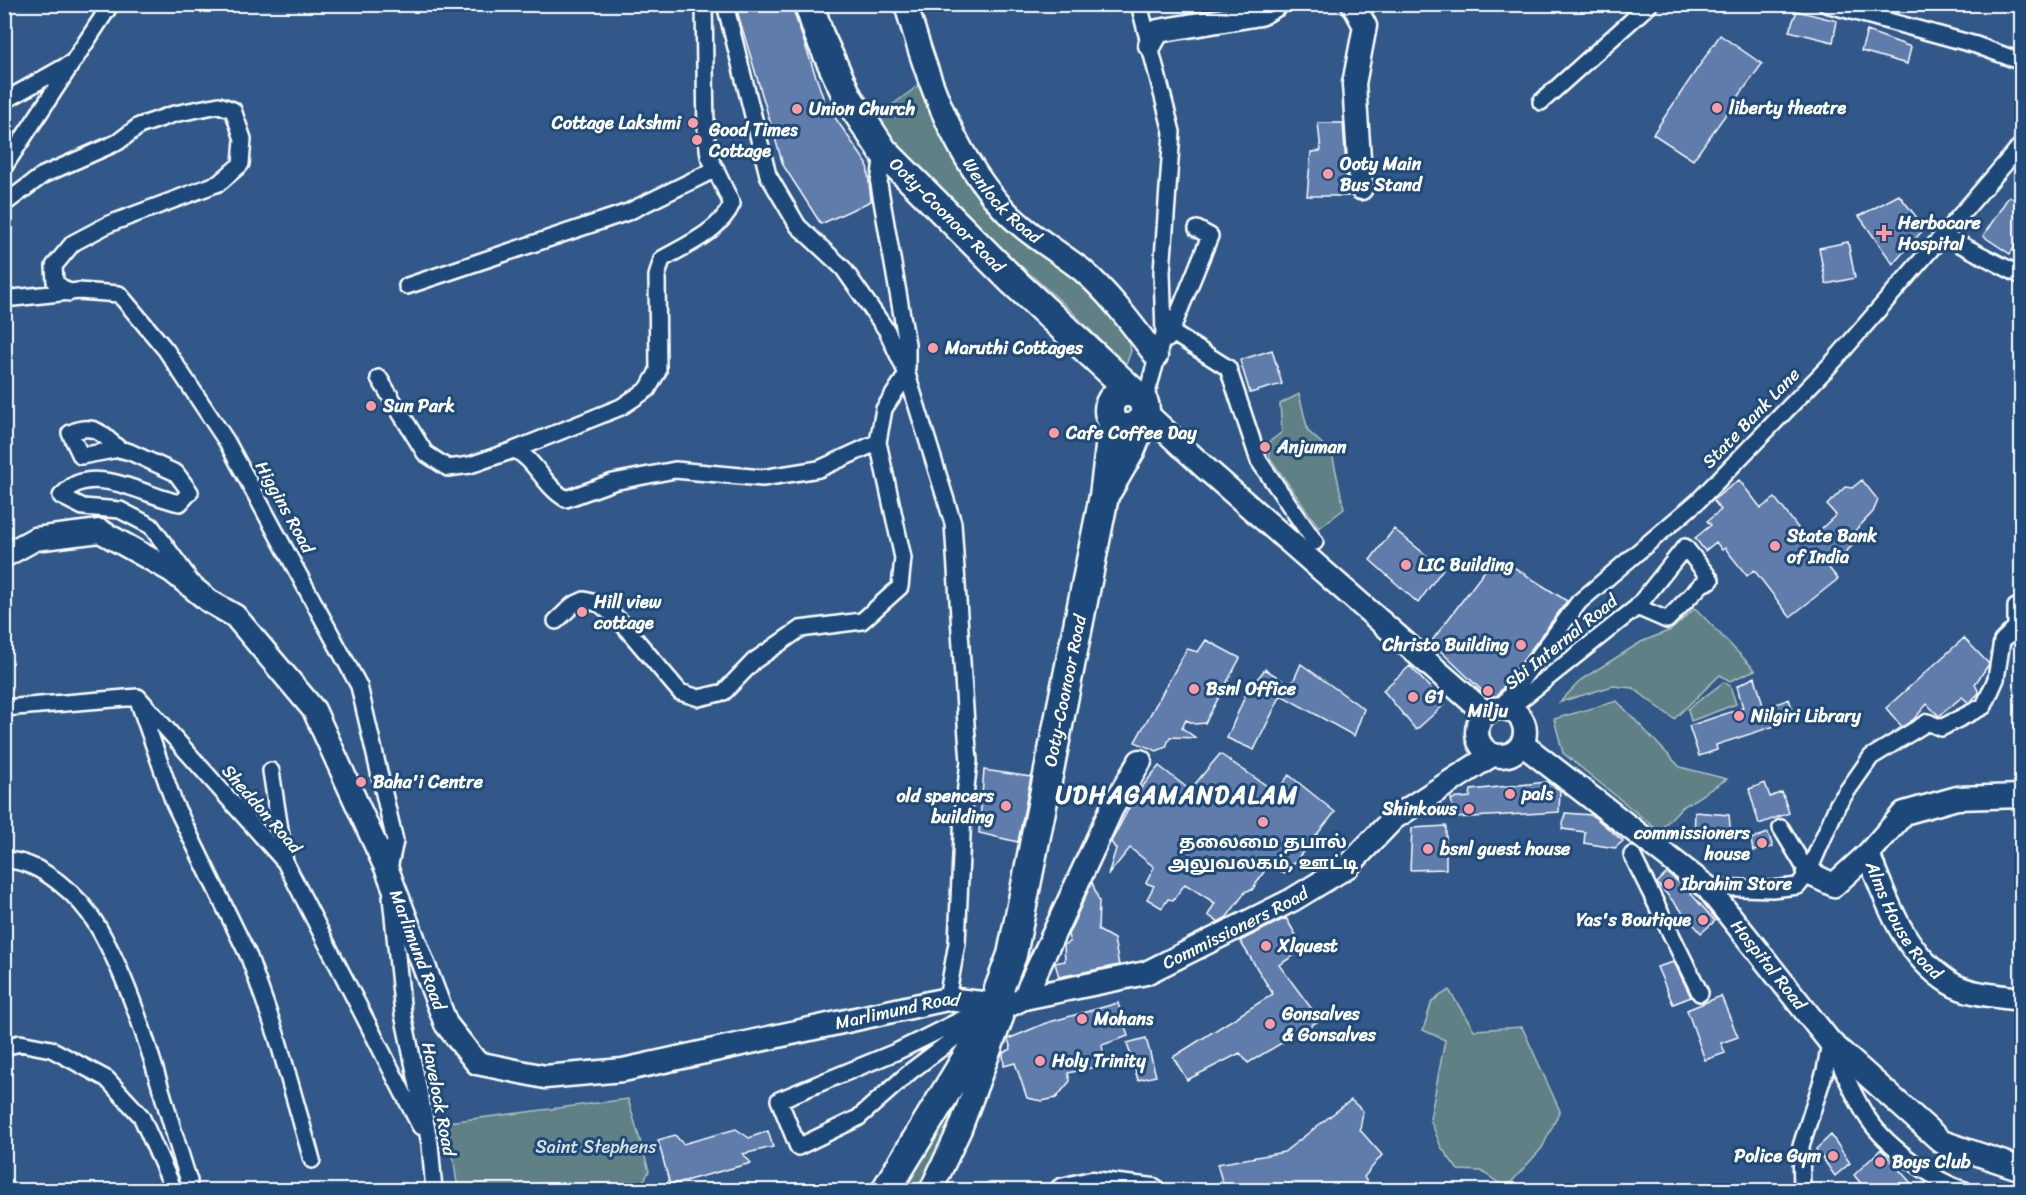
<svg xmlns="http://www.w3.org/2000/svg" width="2026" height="1195" font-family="Sriracha,'Noto Sans Tamil',sans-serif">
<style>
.green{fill:#5f8185;stroke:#afc0c2;stroke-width:1.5}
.building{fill:#5f7bab;stroke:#fff;stroke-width:1.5}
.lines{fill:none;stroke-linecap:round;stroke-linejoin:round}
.street-casing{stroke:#fff;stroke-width:20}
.secondary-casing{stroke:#fff;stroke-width:27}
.highway-casing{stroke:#fff;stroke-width:33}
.street{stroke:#1f4a7a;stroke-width:15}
.secondary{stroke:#1f4a7a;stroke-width:22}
.highway{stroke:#1f4a7a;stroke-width:28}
.poi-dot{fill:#ff9aa2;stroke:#1f4a7a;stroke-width:2}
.labels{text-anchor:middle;stroke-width:6;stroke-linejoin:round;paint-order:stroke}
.poi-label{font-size:18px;font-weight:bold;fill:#fff;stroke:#1f4a7a;text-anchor:start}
.street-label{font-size:18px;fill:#fff;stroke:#1f4a7a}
.park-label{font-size:18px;fill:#d7e0e0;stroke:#1f4a7a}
.district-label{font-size:24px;font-weight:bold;letter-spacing:1.5px;fill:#fff;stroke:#1f4a7a}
</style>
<rect width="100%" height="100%" fill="#315888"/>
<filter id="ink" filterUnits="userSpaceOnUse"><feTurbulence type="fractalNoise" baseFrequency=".0167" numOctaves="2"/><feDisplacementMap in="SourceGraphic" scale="12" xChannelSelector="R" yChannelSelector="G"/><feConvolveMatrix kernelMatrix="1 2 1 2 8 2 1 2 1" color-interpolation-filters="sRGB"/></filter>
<g filter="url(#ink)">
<path class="green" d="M919,85L950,144L1127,330L1131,351L1126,365L1064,304L980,230L869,122Z
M1299,394L1308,431L1332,453L1344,509L1319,528L1270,458L1268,443L1282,432L1280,404Z
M1695,608L1755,670L1730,681L1720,675L1674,719L1633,688L1613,686L1560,702L1582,679L1641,642L1671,630Z
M1724,682L1730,686L1736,704L1691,721L1688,709Z
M1617,701L1680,767L1727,779L1681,808L1659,831L1563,753L1554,719Z
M1449,990L1474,1030L1522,1027L1560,1111L1542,1148L1506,1188L1481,1171L1458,1170L1441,1147L1430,1119L1445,1040L1423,1030L1432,1001Z
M967,1078L965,1092L924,1190H898Z
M628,1099L649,1171L639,1190H458L448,1122Z"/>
<path class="building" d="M735,4H791L825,103L867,164L871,201L821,224L783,165Z
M1797,11L1837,21L1833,42L1789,31Z
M1867,31L1911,47L1907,64L1861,51Z
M1720,35L1762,64L1693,160L1653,134Z
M1318,123H1343L1348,196H1307L1311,152L1321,151Z
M1899,195L1925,228L1893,264L1859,216Z
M2009,196L2022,205V236L2010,254L1983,236Z
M1848,242L1855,278L1826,284L1819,248Z
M1272,350L1282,384L1250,393L1240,360Z
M1739,480L1761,508L1775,498L1808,541L1836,515L1827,505L1845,487L1852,488L1862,480L1878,500L1873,512L1852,534L1856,542L1829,568L1838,579L1790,617L1754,570L1747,576L1725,548L1722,550L1716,542L1705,551L1695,538L1711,525L1707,521L1721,510L1713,500Z
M1394,529L1443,569L1418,603L1370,560Z
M1496,556L1567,601L1493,701L1431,642Z
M1964,638L1989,664L1975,684L1979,693L1969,703L1962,697L1939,716L1927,704L1914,719L1902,727L1886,708Z
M1206,640L1240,658L1205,723L1195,724L1186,720L1182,728L1196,738L1170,737L1166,747L1157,751L1135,742L1187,649L1198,652Z
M1301,664L1364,709L1354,736L1281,695L1254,750L1227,738L1246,694L1265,669L1291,686Z
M1410,666L1445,704L1416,730L1383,690Z
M1755,677L1764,709L1789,699L1796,719L1716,745L1717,750L1699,756L1689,726L1743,708L1737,686Z
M1220,754L1276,792L1289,775L1335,812L1285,874L1269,864L1252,890L1246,891L1227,917L1218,922L1208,915L1215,903L1185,884L1173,900L1168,899L1162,908L1147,899L1154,886L1146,883L1154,867L1130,848L1108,875L1116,849L1111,842L1137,793L1159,766L1190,790Z
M984,770L1031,777L1018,842L979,833Z
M1547,782L1560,790L1559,812L1455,818L1451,799L1470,797L1471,790Z
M1765,783L1770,797L1782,792L1789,813L1759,824L1749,789Z
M1695,812L1729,815L1731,837H1694Z
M1565,813L1592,815L1623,841L1615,848L1584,843L1585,832L1562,829Z
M1446,826V869L1410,870L1412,828Z
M1768,833L1773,847L1753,851L1751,839Z
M1667,873L1685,887L1715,921L1701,933L1657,883Z
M1092,882L1099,901L1098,930L1114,939L1119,965L1059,977L1055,963L1065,961L1064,945L1070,942L1068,935Z
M1286,918L1304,949L1279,965L1320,1020L1248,1063L1240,1053L1187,1080L1173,1057L1273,994L1240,941Z
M1674,962L1691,997L1673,1004L1657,967Z
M1721,996L1738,1037L1721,1043L1725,1053L1705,1060L1687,1010Z
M1118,1003L1128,1036L1102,1045L1105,1065L1068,1073L1070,1081L1056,1098L1042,1101L1027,1098L1015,1063L1004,1066L1003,1053L1011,1049L1008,1039L1046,1023Z
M1146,1038L1156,1076L1138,1080L1127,1043Z
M1351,1100L1363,1111L1360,1130L1382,1155L1364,1177L1372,1191H1225L1217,1164L1284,1152Z
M736,1129L749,1138L768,1131L773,1147L743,1154L751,1163L670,1185L658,1140L675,1135L683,1144Z
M1831,1135L1850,1163L1835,1176L1816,1149Z
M1881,1149L1918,1191H1867L1854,1175Z"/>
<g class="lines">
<g class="street-casing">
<path id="street" d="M725,4L768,175L798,226L843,268L887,331L907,374
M1139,4L1172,132L1162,272L1164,334L1144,403
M1826,4L1976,45L2022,62
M4,101L73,62
M1541,102L1650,4
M883,151L879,184L907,344V368
M4,167L111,4
M4,204L43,175L118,142L139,126L174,114L219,105L233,110L243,139L241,164L219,183L109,224L73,243L54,266L55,282L69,293
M1944,236L2022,276
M407,286L628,212L716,169
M4,299L79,291L119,294L166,350L227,442L359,686L395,841L388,873
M1171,332L1228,368L1259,461L1315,542
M1168,339L1210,236L1197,229
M379,378L425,453L448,468L470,465L514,450C535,458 544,487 566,499L613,482L675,470L762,478L819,469L878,442
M119,449C101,433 94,422 70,433L81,456L119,449L130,452L176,473L190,492L180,503C152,498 105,470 76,484C71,486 66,492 61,496L83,507L120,510L151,526L186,574
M514,450L621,407L648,389L658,371L657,276L662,259C687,245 720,231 732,204L709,156L706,132L704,4
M556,621L573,605L584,600L600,604L620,621L680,692L699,698L724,692L754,661L800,629L862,621L900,587L903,558L878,442L884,409L907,374L953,523L966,724L969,761L963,813L957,943L947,999
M139,703L174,803L249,957L277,1037L312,1160
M4,708L138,697L285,862L420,1126
M1510,708L1637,607L1685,547L1711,580L1702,584L1667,620L1637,607
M1500,709L1579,602L1698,501L1834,361L2022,144
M271,771L285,862
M1781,828L1808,873
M1632,855L1700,993
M4,860C41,860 81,897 98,927C141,1001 162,1100 189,1181L187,1190
M1707,887L1772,889L1798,886L1808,873L1838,804L1871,757L1928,722L1941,728L1984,706L1996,679L2002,641L2016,627V607L2022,605
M391,897L403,1014L430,1144L434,1190
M985,1008L898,1051L779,1100L798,1147L858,1118L911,1071L985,1015
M4,1047L20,1043L51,1049L107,1079L141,1116L174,1190
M1802,1190L1801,1146L1825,1071L1830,1042C1842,1067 1853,1097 1869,1120C1887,1146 1935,1182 1965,1190"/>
</g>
<g class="secondary-casing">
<g id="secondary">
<path id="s1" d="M906,4C926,75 951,149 1000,205C1022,231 1055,249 1082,270C1111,295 1133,326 1156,356"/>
<path d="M1353,4L1365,26L1354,84L1361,188"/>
<path d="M1150,45L1158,31L1260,14L1277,4"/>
<path d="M1145,412L1204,467L1484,712"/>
<path id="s2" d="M4,556L35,539L100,531L172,571L209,601L235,616L314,710L388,872L446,1024L477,1063L545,1077L623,1070L947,999L982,1003"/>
<circle cx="1501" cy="732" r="24"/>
<path id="s3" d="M1522,744L1707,887L1830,1042L1942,1142L2022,1169"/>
<path id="s4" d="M1868,854C1887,902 1904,954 1950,983C1969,995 1999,996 2022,999"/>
<path d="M1808,873L1834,885L1868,854L1904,813L1957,798L2022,796"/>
<path d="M1024,998L1112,808L1140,761"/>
<path id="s5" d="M1010,1005L1024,998L1146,973L1292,900L1348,866L1394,818L1492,755"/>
<path d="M931,1190L960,1129L1002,1017"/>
<path d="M1062,1190L1092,1183L1153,1190"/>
</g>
</g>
<g class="highway-casing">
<g id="highway">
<path id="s6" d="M809,4L819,35L848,98L883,151L1014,282L1133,392"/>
<circle cx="1127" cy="410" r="18"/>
<path d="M1108,489L1131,449L1142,421"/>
<path id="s7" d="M999,989L1012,955L1104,496L1113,423"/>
<path d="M886,1190L993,1015"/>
</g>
</g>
<use href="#street" class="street"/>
<use href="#secondary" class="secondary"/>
<use href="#highway" class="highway"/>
</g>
</g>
<g class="poi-dot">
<circle cx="1717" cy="108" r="6"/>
<circle cx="797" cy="109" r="6"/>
<circle cx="693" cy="123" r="6"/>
<circle cx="697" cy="140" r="6"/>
<circle cx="1328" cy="174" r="6"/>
<path d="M1881 224h6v6h6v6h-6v6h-6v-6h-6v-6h6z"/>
<circle cx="933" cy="348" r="6"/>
<circle cx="371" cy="406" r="6"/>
<circle cx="1054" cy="433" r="6"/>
<circle cx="1265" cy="447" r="6"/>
<circle cx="1775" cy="546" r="6"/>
<circle cx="1406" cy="565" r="6"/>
<circle cx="582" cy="612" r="6"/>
<circle cx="1521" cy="645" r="6"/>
<circle cx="1194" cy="689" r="6"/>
<circle cx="1488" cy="691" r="6"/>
<circle cx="1413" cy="697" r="6"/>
<circle cx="1739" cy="716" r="6"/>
<circle cx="361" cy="782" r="6"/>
<circle cx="1510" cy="794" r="6"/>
<circle cx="1006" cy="806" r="6"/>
<circle cx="1469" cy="809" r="6"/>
<circle cx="1263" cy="822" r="6"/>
<circle cx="1762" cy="843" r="6"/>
<circle cx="1428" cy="849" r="6"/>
<circle cx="1669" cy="884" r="6"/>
<circle cx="1703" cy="920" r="6"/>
<circle cx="1266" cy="946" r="6"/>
<circle cx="1082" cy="1019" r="6"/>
<circle cx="1270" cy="1024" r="6"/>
<circle cx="1040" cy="1061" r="6"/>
<circle cx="1833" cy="1156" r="6"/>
<circle cx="1880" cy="1162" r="6"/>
</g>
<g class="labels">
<g class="poi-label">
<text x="1729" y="114">liberty theatre</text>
<text x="809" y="115">Union Church</text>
<text x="681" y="129" text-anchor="end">Cottage Lakshmi</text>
<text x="709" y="136">Good Times<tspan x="709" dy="21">Cottage</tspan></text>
<text x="1340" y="170">Ooty Main<tspan x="1340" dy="21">Bus Stand</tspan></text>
<text x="1898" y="229">Herbocare<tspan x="1898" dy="21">Hospital</tspan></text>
<text x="945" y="354">Maruthi Cottages</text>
<text x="383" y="412">Sun Park</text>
<text x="1066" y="439">Cafe Coffee Day</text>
<text x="1277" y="453">Anjuman</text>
<text x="1787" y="542">State Bank<tspan x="1787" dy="21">of India</tspan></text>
<text x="1418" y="571">LIC Building</text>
<text x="594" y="608">Hill view<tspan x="594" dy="21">cottage</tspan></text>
<text x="1509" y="651" text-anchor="end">Christo Building</text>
<text x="1206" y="695">Bsnl Office</text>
<text x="1425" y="703">G1</text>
<text x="1488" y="717" text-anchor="middle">Milju</text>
<text x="1751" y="722">Nilgiri Library</text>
<text x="373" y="788">Baha'i Centre</text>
<text x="1522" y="800">pals</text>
<text x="994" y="802" text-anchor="end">old spencers<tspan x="994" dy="21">building</tspan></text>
<text x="1457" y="815" text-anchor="end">Shinkows</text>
<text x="1750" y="839" text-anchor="end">commissioners<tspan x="1750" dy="21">house</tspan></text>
<text x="1263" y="848" text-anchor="middle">தலைமை தபால்<tspan x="1263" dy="21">அலுவலகம், ஊட்டி</tspan></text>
<text x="1440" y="855">bsnl guest house</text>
<text x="1681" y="890">Ibrahim Store</text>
<text x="1691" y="926" text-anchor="end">Yas's Boutique</text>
<text x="1278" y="952">Xlquest</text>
<text x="1282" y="1020">Gonsalves<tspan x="1282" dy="21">&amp; Gonsalves</tspan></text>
<text x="1094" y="1025">Mohans</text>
<text x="1052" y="1067">Holy Trinity</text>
<text x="1821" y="1162" text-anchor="end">Police Gym</text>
<text x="1892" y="1168">Boys Club</text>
</g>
<g class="street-label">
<text dy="6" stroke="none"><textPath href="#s1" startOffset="222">Wenlock Road</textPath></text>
<text dy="6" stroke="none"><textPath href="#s6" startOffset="256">Ooty-Coonoor Road</textPath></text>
<text transform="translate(1751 418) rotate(-46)" y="6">State Bank Lane</text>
<text transform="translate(285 507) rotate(61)" y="6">Higgins Road</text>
<text transform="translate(1561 642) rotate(-39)" y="6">Sbi Internal Road</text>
<text dy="6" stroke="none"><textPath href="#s7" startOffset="306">Ooty-Coonoor Road</textPath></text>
<text transform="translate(262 809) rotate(49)" y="6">Sheddon Road</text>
<text dy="6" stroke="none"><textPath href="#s4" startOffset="76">Alms House Road</textPath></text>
<text dy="6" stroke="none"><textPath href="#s5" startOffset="240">Commissioners Road</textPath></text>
<text dy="6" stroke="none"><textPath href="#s2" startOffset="645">Marlimund Road</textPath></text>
<text dy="6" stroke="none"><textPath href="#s3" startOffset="333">Hospital Road</textPath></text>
<text dy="6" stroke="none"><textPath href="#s2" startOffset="1203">Marlimund Road</textPath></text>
<text transform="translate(439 1099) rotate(79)" y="6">Havelock Road</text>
</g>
<g class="park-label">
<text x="596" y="1153">Saint Stephens</text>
</g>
<g class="district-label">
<text x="1177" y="803">UDHAGAMANDALAM</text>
</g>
</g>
<rect width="2026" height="1195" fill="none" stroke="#1f4a7a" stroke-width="24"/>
<rect x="12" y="12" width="2002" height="1171" fill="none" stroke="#fff" stroke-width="2" filter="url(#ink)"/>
</svg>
